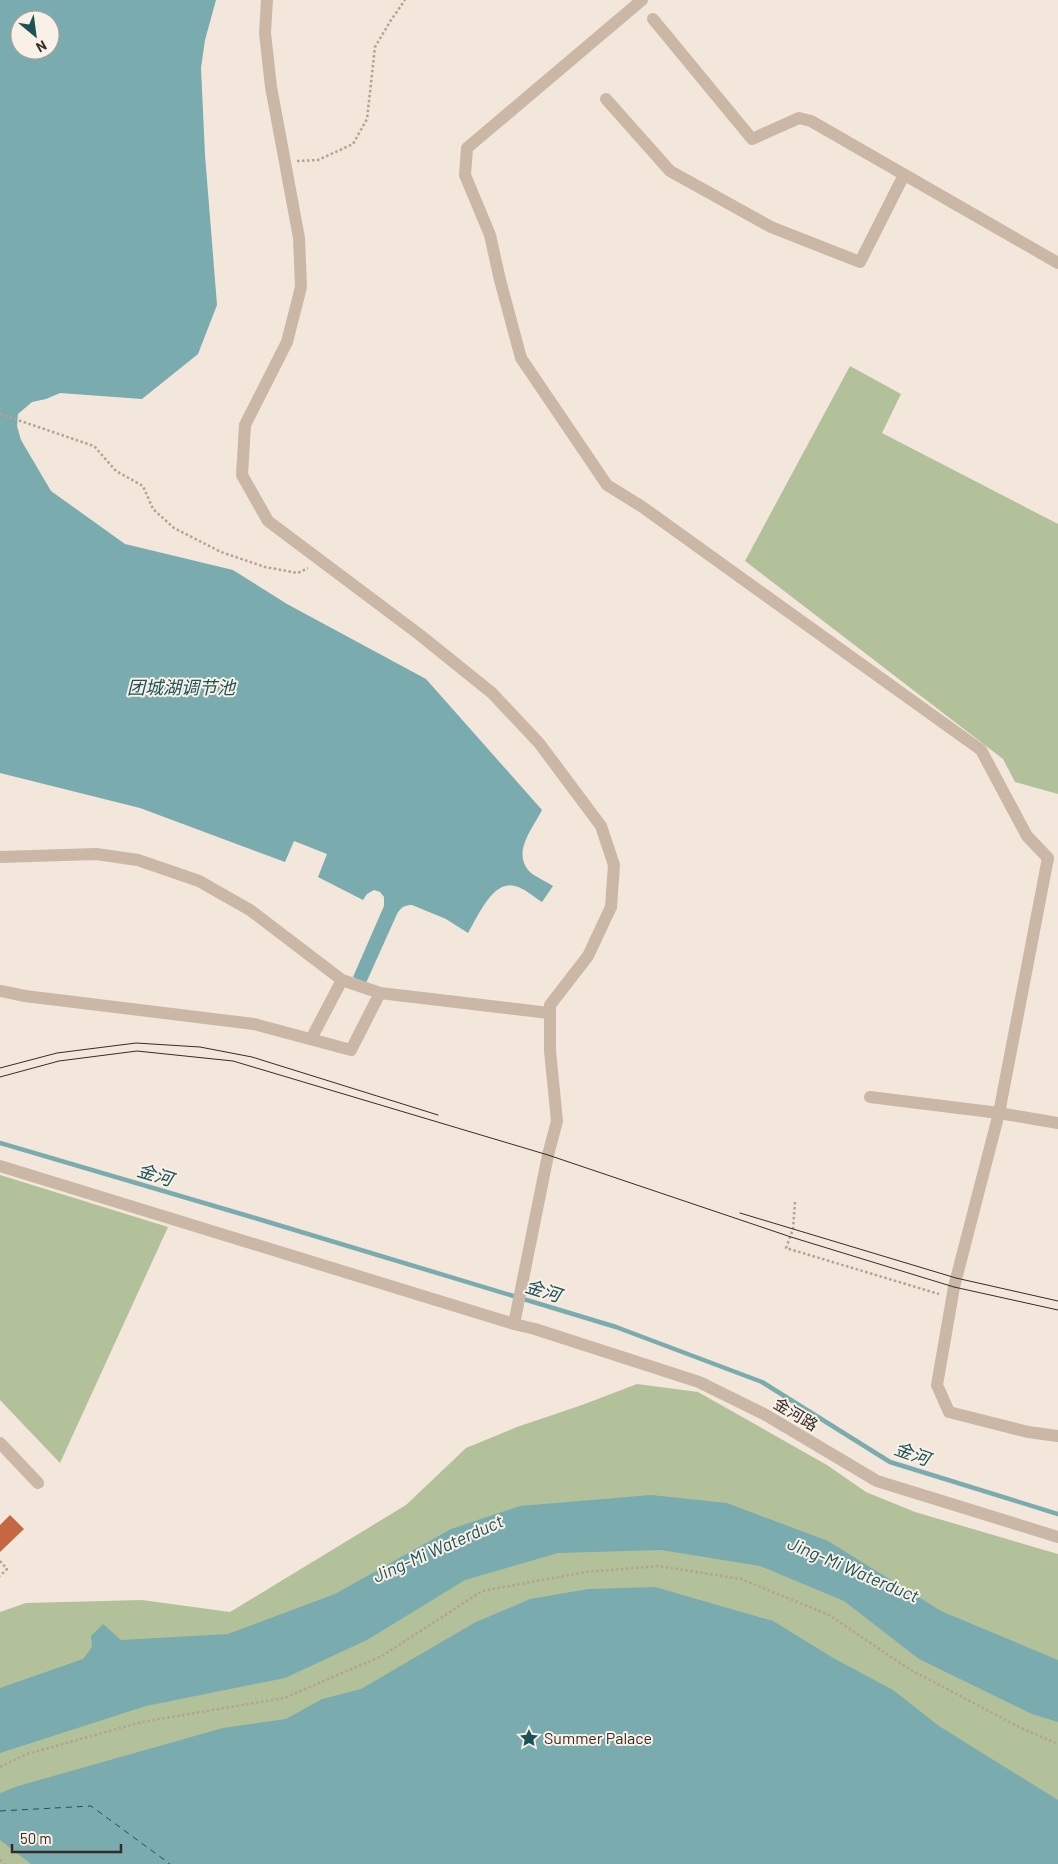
<svg xmlns="http://www.w3.org/2000/svg" width="1058" height="1864" font-family="Barlow,'Noto Sans SC',sans-serif">
<style>
.green{fill:#b3c19a}
.water{fill:#79abaf;fill-rule:evenodd}
.lines{fill:none;stroke-linecap:round;stroke-linejoin:round}
.stream{stroke:#79abaf;stroke-width:4.5}
.ferry{stroke:#1d5257;stroke-width:1;stroke-dasharray:6 5;stroke-linecap:butt}
.building{fill:#c66744}
.path{stroke:#b5a291;stroke-width:2.5;stroke-dasharray:2.5 2.5;stroke-linecap:butt}
.minor{stroke:#cab7a6;stroke-width:12}
.tram{stroke:#362c27;stroke-width:1}
.labels{text-anchor:middle;stroke-width:4;stroke-linejoin:round;paint-order:stroke}
.street-label{font-size:16px;fill:#362c27;stroke:#f9f1e7}
.poi-label{font-size:16px;fill:#362c27;stroke:#f9f1e7;text-anchor:start}
.water-label{font-size:18px;font-style:italic;fill:#1d5257;stroke:#f9f1e7}
</style>
<rect width="100%" height="100%" fill="#f2e7da"/>
<path class="green" d="M850,366L901,394L882,433L1058,524V794L1015,782L1003,759L745,561Z
M0,1175L168,1227L60,1463L0,1400Z
M637,1384L698,1392L827,1465L866,1492L915,1512L1058,1554V1864H0V1612L26,1603L142,1600L230,1612L406,1505L466,1448L517,1427L582,1405Z"/>
<path class="water" d="M0,0H216L205,40L201,68L205,155L217,305L198,354L142,399L60,393L46,399L32,402L18,414L17,426L21,440L51,491L125,544L233,570L287,604L426,679L542,810C533,828 512,852 529,871C535,877 546,881 553,886L542,902C534,897 524,888 515,886C493,879 477,918 468,933L446,919L412,905C405,905 401,907 397,914L366,983L353,977L384,906V897L380,892L374,890L367,894L363,900L318,877L327,854L294,841L285,862L140,808L0,773ZM20,20H50V50H20Z
M651,1495L727,1503L828,1541L941,1611L1058,1660V1722L1032,1714L919,1659L844,1601L760,1566L661,1550L558,1553L465,1580L367,1640L285,1678L146,1706L0,1753V1688L83,1659L92,1647L91,1636L103,1624L121,1640L228,1634L335,1594L451,1529L520,1506Z
M655,1587L773,1621L835,1659L893,1690L939,1726L1058,1800V1864H31L0,1840V1793L18,1786L223,1728L286,1719L322,1699L361,1689L474,1623L530,1599L588,1589Z"/>
<g class="lines">
<path class="stream" d="M0,1143L255,1218L616,1327L762,1382L890,1462L1058,1514"/>
<path class="ferry" d="M0,1811L91,1806L170,1864"/>
</g>
<path class="building" d="M10,1515L24,1529L0,1552V1525Z"/>
<g class="lines">
<path class="path" d="M297,161L318,160L353,144L367,119L375,47L391,20L405,0
M0,414L94,446L116,471L143,486L153,509L174,528L221,552L265,567L298,573L308,568
M795,1202L793,1229L786,1248L939,1294
M0,1561L7,1569L0,1576
M0,1767L27,1754L142,1722L284,1698L382,1656L482,1591L586,1572L658,1566L741,1579L829,1615L909,1669L1019,1727L1058,1744
M0,1860L5,1864"/>
<path class="minor" d="M267,0L265,33L271,87L299,238L301,287L287,342L245,425L242,475L268,521L420,635L492,693L539,743L601,826L614,865L611,907L588,956L550,1005V1051L557,1121L548,1155L514,1324
M642,0L467,148L465,175L490,235L500,280L521,358L607,485L641,506L981,750L1027,836L1048,858L999,1113L954,1287L937,1385L949,1412L1028,1432L1058,1436
M653,19L752,139L799,118L811,121L1058,263
M606,99L670,171L771,227L860,262L904,175
M0,857L96,854L138,860L199,881L250,910L342,980L380,993L549,1013
M0,991L25,996L254,1024L351,1050L380,993
M311,1039L342,980
M870,1097L999,1113L1058,1123
M0,1166L514,1324L535,1329L699,1382L764,1414L877,1481L1058,1537
M0,1443L38,1483"/>
<path class="tram" d="M0,1068L57,1053L136,1043L200,1047L252,1057L438,1115
M0,1077L59,1061L137,1051L233,1061L548,1155L791,1237L954,1287L1058,1310
M740,1213L956,1278L1058,1301"/>
</g>
<defs>
<g id="sight-bare" transform="scale(1.5)"><path d="M0-6L1.8-2.2L6-1.7L2.9 1.2L3.7 5.4L0 3.3L-3.7 5.4L-2.9 1.2L-6-1.7L-1.8-2.2Z" fill="#1d5257" stroke="#f9f1e7" stroke-width="2.5" paint-order="stroke"/></g>
</defs>
<g fill-rule="evenodd">
<use href="#sight-bare" x="529" y="1738"/>
</g>
<g class="labels">
<g class="street-label">
<text transform="translate(796 1414) rotate(31)" y="6">金河路</text>
</g>
<g class="poi-label">
<text x="544" y="1744">Summer Palace</text>
</g>
<g class="water-label">
<text x="181" y="694">团城湖调节池</text>
<text transform="translate(155 1175) rotate(17)" y="6">金河</text>
<text transform="translate(543 1291) rotate(17)" y="6">金河</text>
<text transform="translate(912 1454) rotate(20)" y="6">金河</text>
<text transform="translate(438 1549) rotate(-24)" y="6">Jing-Mi Waterduct</text>
<text transform="translate(853 1570) rotate(23)" y="6">Jing-Mi Waterduct</text>
</g>
</g>
<g transform="translate(35 35) rotate(151)"><circle r="24" fill="#f9f1e7" stroke="#aba29a"/>
<path d="M0-4L9 19L0 12L-9 19Z" fill="#1d5257"/>
<text y="-8" font-size="14" font-weight="bold" text-anchor="middle" fill="#362c27">N</text>
</g>
<path d="M12 1844v8h109v-8" fill="none" stroke="#362c27" stroke-width="2.5"/>
<text x="20" y="1844" font-size="15" fill="#362c27" stroke="#f9f1e7" stroke-width="4" paint-order="stroke">50 m</text>
</svg>
